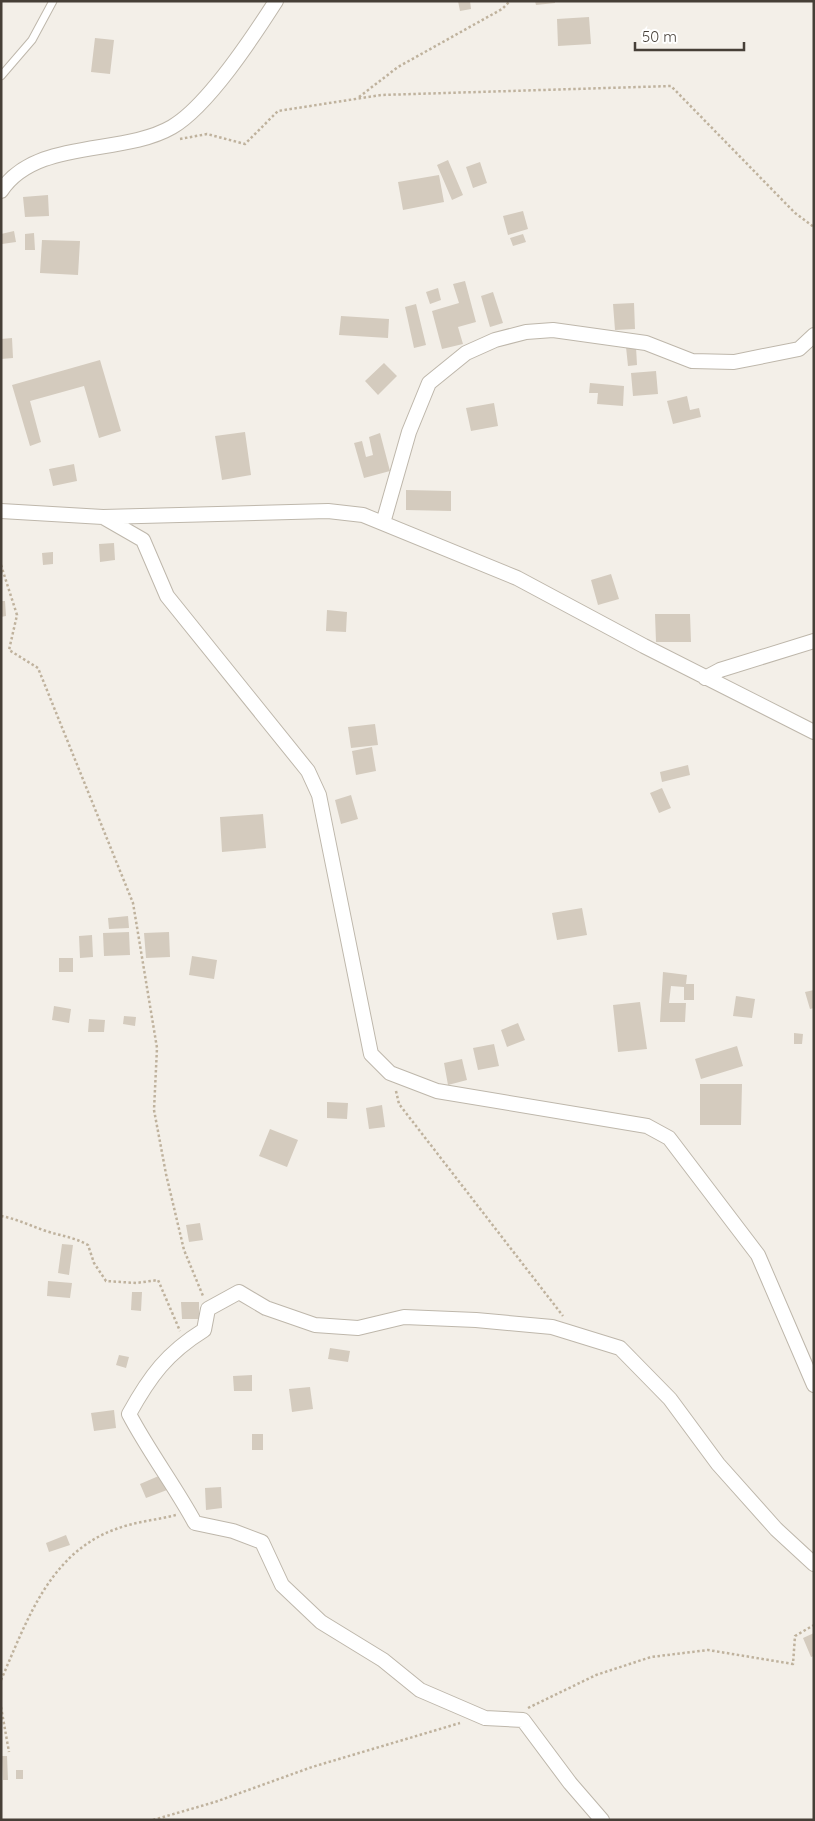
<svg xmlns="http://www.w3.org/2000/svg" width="815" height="1821" font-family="Quicksand,sans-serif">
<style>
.building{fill:#d4cbbe}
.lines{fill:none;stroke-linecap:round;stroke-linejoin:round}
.service-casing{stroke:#beb7ab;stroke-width:9}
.minor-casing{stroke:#beb7ab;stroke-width:16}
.path{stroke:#bfb29d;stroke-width:2.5;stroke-dasharray:2.5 2.5;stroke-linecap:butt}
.service{stroke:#fff;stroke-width:7}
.minor{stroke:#fff;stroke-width:14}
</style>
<rect width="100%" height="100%" fill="#f3efe8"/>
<path class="building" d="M458,1H470L471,9L460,11Z
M535,1H555V3L536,5Z
M589,17L591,44L558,46L557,19Z
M95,38L114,40L110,74L91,72Z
M448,160L463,195L452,200L437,165Z
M480,162L487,183L473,188L466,167Z
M439,175L444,202L403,210L398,182Z
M48,195L49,216L25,217L23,197Z
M523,211L528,229L508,235L503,216Z
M14,231L16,242L2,244L1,234Z
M34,233L35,250H25V234Z
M523,234L526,242L513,246L510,238Z
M42,240L80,241L78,275L40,273Z
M465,281L476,322L458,327L463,344L442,349L432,311L459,303L453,284Z
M438,288L441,300L430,304L426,292Z
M493,292L503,323L490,327L481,296Z
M634,303L635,329L615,330L613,304Z
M416,304L426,345L414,348L405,307Z
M341,316L389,319L388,338L339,335Z
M12,338L13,358L1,359V339Z
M626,347H636L637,365L628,366Z
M100,360L121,431L99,438L84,386L30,401L41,442L30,446L12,385Z
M384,363L397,376L378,395L365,381Z
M656,371L658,394L633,396L631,373Z
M590,383L624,386L623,406L597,404L598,393H589Z
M687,396L690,410L699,408L701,417L673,424L667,401Z
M494,403L498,426L471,431L466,408Z
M245,432L251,475L222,480L215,436Z
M380,433L390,471L364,478L354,443L362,441L366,457L373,455L369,437Z
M74,464L77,481L53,486L49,469Z
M406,490L451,491V511L406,510Z
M114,543L115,560L100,562L99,544Z
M53,552V564L43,565L42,553Z
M611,574L619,599L598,605L591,580Z
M1,601H5L6,616L1,617Z
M327,610L347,612L346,632L326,631Z
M655,614H690L691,642H656Z
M375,724L378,745L351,748L348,727Z
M372,747L376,771L356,775L352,751Z
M688,765L690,775L662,782L660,772Z
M662,788L671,808L659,813L650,793Z
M351,795L358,819L341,824L335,800Z
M263,814L266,848L222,852L220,817Z
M582,908L587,935L557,940L552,913Z
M128,916L129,928L109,929L108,918Z
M129,932L130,955L104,956L103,933Z
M169,932L170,957L146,958L144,933Z
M92,935L93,957L80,958L79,936Z
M192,956L217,960L214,979L189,975Z
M59,958H73V972H59Z
M663,972L687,975L686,984H694V1000H684V987L671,986L669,1003H686L685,1022H660Z
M814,990V1008L810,1009L805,992Z
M736,996L755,999L752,1018L733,1016Z
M640,1002L647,1049L618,1052L613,1005Z
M54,1006L71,1009L69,1023L52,1020Z
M124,1016L136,1017L135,1026L123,1024Z
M89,1019L105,1020L104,1032H88Z
M518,1023L525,1040L507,1047L501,1030Z
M794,1033L803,1034L802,1044H794Z
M494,1044L499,1066L478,1070L473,1048Z
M737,1046L743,1066L701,1079L695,1059Z
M462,1059L467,1080L448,1085L444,1063Z
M700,1084H742L741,1125H700Z
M327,1102L348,1103L347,1119L327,1118Z
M382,1105L385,1127L369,1129L366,1108Z
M270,1129L298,1140L287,1167L259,1156Z
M200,1223L203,1240L189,1242L186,1225Z
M62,1244L73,1245L69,1275L58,1273Z
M48,1281L72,1283L70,1298L47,1296Z
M132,1292H142L141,1311L131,1310Z
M181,1302H199V1319H182Z
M330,1348L350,1351L348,1362L328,1359Z
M119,1355L129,1357L126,1368L116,1365Z
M252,1375V1391H234L233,1376Z
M310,1387L313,1409L292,1412L289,1389Z
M114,1410L116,1428L94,1431L91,1413Z
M252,1434H263V1450H252Z
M161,1475L167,1490L146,1498L140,1484Z
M221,1487L222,1508L206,1510L205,1488Z
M66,1535L70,1545L49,1552L46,1543Z
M814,1633V1656L811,1657L803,1638Z
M2,1756H7L8,1780H3Z
M16,1770H23V1779H16Z"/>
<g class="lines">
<g class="service-casing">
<path id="service" d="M1,76L32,40L53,1"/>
</g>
<g class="minor-casing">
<path id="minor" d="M1,191C36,138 122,156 172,127C208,106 253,37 276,1
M1,511L103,517L328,511L363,515L517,578L644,646L814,732
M103,517L143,540L167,596L308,771L319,795L371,1054L390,1073L437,1091L647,1126L669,1138L758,1255L814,1385
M383,523L409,432L429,383L466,353L495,340L526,332L553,330L646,343L692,361L734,362L799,349L814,335
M705,678L720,670L814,641
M602,1820L570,1783L523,1720L485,1718L420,1690L383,1660L321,1622L282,1585L262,1542L233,1531L195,1523C175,1486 149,1452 129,1414C150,1376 167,1353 204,1330L208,1309L239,1292L266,1308L315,1325L358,1328L404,1317L476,1320L552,1327L620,1348L670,1399L718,1464L776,1529L814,1564"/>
</g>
<path class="path" d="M359,97L398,67L502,9L510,1
M180,139L207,134L245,144L278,111L381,95L671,86L795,213L814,227
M1,565L17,615L9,650L38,668L133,903L157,1048L154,1110L166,1174L184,1250L203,1296
M396,1091L399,1104L563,1316
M1,1216C17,1219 31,1226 46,1231C61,1236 74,1237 88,1245L94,1263L106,1281L136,1283L158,1280L180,1331
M1,1680C27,1621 49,1553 116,1529C134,1522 156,1520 176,1515
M1,1707L9,1752
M528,1708L596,1675L651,1657L708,1650L793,1664L795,1636L814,1625
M153,1820L215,1802L312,1767L460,1723"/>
<use href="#service" class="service"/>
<use href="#minor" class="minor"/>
</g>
<rect width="815" height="1821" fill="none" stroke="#463f37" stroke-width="5"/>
<path d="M635 42v8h109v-8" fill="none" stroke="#463f37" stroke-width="2.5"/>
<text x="642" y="42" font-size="15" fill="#463f37" stroke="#ffffff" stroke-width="4" paint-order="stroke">50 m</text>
</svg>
